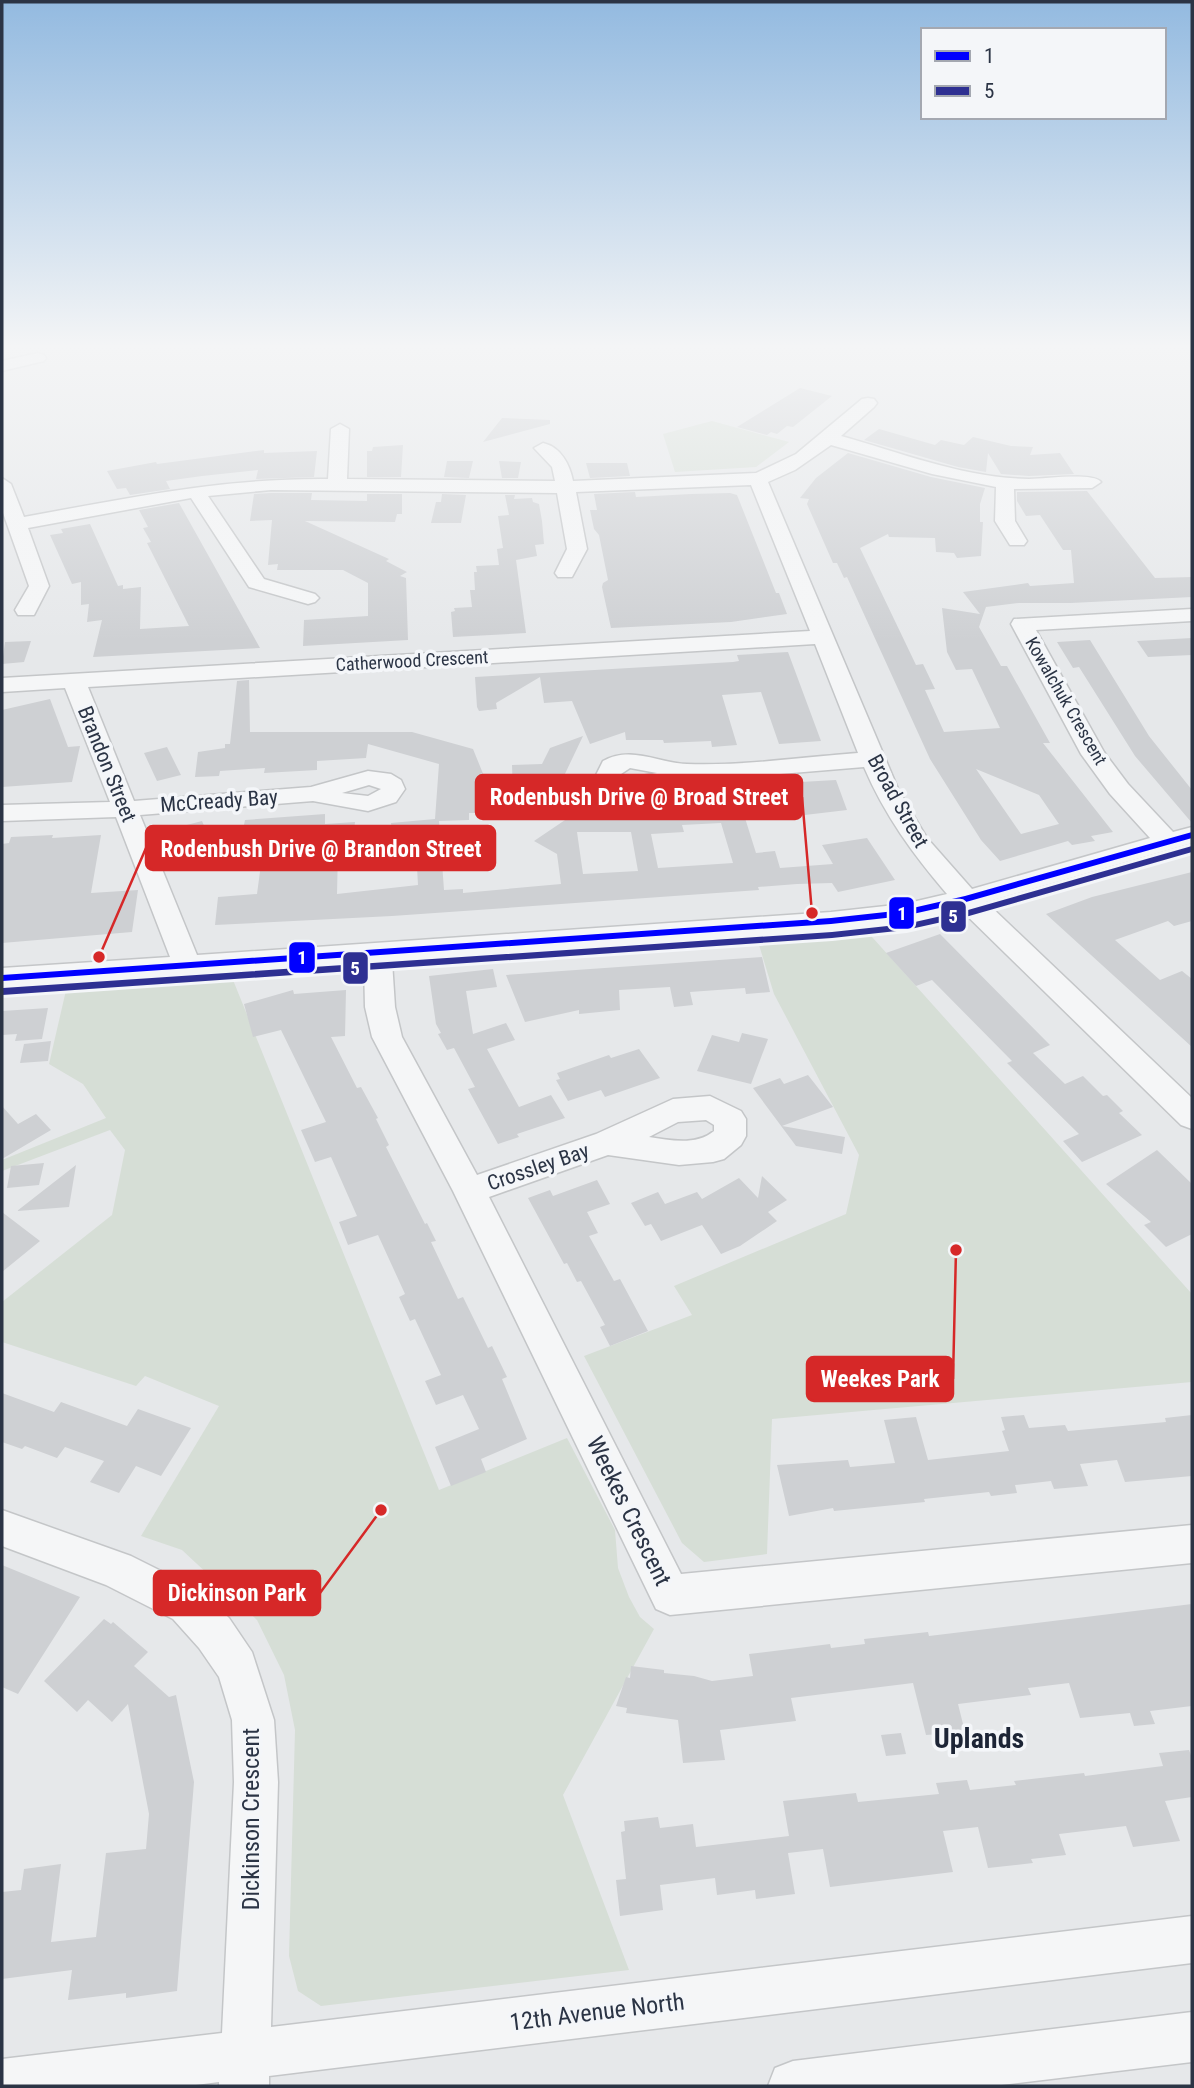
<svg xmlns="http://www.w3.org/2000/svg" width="1194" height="2088" font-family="'Roboto Condensed',sans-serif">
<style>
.green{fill:#d6ded6}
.building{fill:#ced0d3;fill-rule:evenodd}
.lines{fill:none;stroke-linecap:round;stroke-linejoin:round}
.minor-casing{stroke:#c4c6c8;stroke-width:3}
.minor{fill:#f5f6f7;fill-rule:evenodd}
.bus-1-casing{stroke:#f4f6f9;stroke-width:6}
.bus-2-casing{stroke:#f4f6f9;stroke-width:6}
.bus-1{fill:#00f;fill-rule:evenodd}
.bus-2{fill:#2e3092;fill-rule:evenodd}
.labels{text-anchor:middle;stroke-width:7;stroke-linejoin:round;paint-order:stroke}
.far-street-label{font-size:18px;fill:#2b3445;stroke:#f4f6f9}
.street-label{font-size:21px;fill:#2b3445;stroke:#f4f6f9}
.near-street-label{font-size:24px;fill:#2b3445;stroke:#f4f6f9}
.near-neighbourhood-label{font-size:28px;font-weight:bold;fill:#1d2536;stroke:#f4f6f9}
.leader{fill:none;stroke:#d62828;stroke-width:2.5}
.callout-dot{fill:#d62828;stroke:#f4f6f9;stroke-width:2.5}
.callout{fill:#d62828;stroke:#d62828;stroke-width:2.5}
.callout-label{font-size:23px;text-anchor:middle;font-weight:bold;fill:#fff}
.line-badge{stroke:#f4f6f9;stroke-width:2.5}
.badge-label{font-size:19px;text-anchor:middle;font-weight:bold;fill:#fff}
</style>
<rect width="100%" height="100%" fill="#e6e8ea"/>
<path class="green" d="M712,421L789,442L756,467L675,472L663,434Z
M864,928L1192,1294V1382L772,1419L767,1554L704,1562L682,1543L584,1356L692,1315L674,1286L846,1214L859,1155L774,994L756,935Z
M231,975L439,1490L567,1438L615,1530L618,1568L629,1597L640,1617L654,1629L563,1795L629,1970L321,2006L298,1991L289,1956L295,1730L284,1675L257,1620L182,1550L141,1536L219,1406L145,1376L136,1386L2,1342V1302L112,1215L125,1150L110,1130L2,1171V1160L106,1118L83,1084L49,1064L67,986Z"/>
<path class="building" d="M800,388L832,396L793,427L787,426L777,434L771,432L767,435L737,427Z
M502,418L550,420V424L483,442Z
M879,429L935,445L941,440L964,445L973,437L1011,446L1033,447L1030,455L1060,453L1074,474L1029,476L1001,474L988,453L986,472L958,467L864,440Z
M403,445L401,477H367V451H372L373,447Z
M264,450V453L317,451L314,477L256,479L258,470L202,476L166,481L170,489L130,495L126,488L117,489L107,471L156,462L157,464Z
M848,453L931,477L985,488L980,504V522H983L981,556L957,558L954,553L936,552L935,538L889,537L888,534L860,548L916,665L923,664L935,689L925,690L944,732L1000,728L972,669L956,670L947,652L942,608L980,614L963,592L1028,583L1030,586L1074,583L1071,550H1063L1040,515L1026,516L1017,501V492L1087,491L1155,578L1192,577V597L1071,603H1019L986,607L979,627L1001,666H1007L1050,743H1043L1113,832L1091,836L1095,841L1072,845L1068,841L1000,861L981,840L930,759L847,577L844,578L837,563H833L807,504L809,499L800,498L816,478ZM976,769L1039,795L1059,824L1021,834Z
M447,461H473L469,478L444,477Z
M499,461L521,462L518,478H502Z
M586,463H627L630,476L590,478Z
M635,492L636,497L691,494L730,493L737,495L776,593H779L787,614L731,622L611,628L602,587L603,583L608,580L599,535L594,529L590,510H597L594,494Z
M271,493H312L311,500L367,501V494H402V514H397L395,522L305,521L389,559L386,561L407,572L400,576L406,578L408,640L303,646L304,620L368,616V583L343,570H277L278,564L268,565L272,520L250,521L254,494Z
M442,494L466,495L461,523H431L436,502H441Z
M505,495H515L514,499L532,498L533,502L539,504L542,521L544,544L535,545L537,556L516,560L526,633L453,637L451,612L455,611L454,608L472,607L470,590H475L474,572H477L476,566L499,565L497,549L503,548L498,516L509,515Z
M179,503L260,648L93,657L102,620L87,622L89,604L81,605V582L72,584L50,535L63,533L61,529L90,524L118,586L123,585V589L141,587L140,629L189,626L147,543L151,542L143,528L148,527L139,510Z
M1192,638V655L1148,657L1137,641Z
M1090,640L1149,736L1192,790V823L1135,756L1079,667L1073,668L1057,642Z
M31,641L24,662L2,664L5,642Z
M788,652L821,741L779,744L761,692L722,695L737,745L712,747L711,741L664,743L663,740H626L625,732L590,744L572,701L544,703L540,677L496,703L497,709L479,711L477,707L475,677L733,662L739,661L737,655Z
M249,680L250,732H412L473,749L486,781L479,782L478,813H469V820L439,821L444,890L463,889V893L561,884L557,854L534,841L568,818L546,792L513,794L512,765L542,764L550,748L583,736L563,778L588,807H652L651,804L701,801L699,792L785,789L783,783L836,780L847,810L788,817L745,818L756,853L775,851L780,868L833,864L822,845L867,838L895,880L838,892L832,883L797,884L758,887L759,890L392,916L215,925L218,897L257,894L263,849L248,850L249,841L187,857L175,828L202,821L205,828L244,825L245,820L325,814V824L355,822L352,849L338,850L337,894L418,885L416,849L394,851L391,823L435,819L439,764L368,744L366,758L317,761V770L264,773L265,768L220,771L219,776L195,777L198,752L225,748V744H230L237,681ZM721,823L733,863L658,868L651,834L684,832L682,825ZM577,832H631L638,871L583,874Z
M50,699L68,747L80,746L72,782L2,787V710Z
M167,747L181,775L157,781L144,753Z
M53,835L52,838L101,835L91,893L138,890L132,932L2,943V844L9,843L11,837Z
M1192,872V921L1174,926L1168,921L1115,940L1160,980L1182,971L1192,979V1047L1046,914L1092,897Z
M940,934L1050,1045L1033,1053L1065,1084L1083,1076L1103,1096L1107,1095L1123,1111L1119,1113L1142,1135L1082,1162L1063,1141L1079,1134L1007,1063L1012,1061L932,980L916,986L886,953Z
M762,957L770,992L746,994L745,988L690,992L693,1005L674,1007L670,987L619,990L620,1010L579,1014V1010L525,1022L506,975Z
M493,969L497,987L466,991L473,1034L506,1023L515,1040L487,1049L519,1107L551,1095L565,1118L517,1134L519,1137L498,1144L468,1089L475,1087L454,1048L447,1050L438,1034L441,1033L436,1024L429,976Z
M293,990L294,994L346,990L345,1036L331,1037L357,1088L361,1087L378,1118L376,1119L389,1145L386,1147L425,1224L427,1223L436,1241L431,1242L458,1299L463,1297L488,1348L492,1346L507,1377L502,1379L527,1439L481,1459L486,1472L451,1486L435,1447L479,1429L463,1395L436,1405L425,1381L441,1375L415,1319L410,1321L399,1297L405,1294L378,1235L348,1245L339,1222L357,1216L331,1157L315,1162L301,1130L326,1122L281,1030L253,1037L244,1004Z
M48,1008L42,1039L15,1041L17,1034L2,1035V1011Z
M742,1033L768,1039L751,1084L697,1071L712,1035L739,1042Z
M51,1041L48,1061L20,1063L24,1044Z
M639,1049L660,1078L605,1097L601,1090L568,1101L556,1080L560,1079L557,1073L609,1055L611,1058Z
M808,1075L833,1107L782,1126L845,1137L842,1154L796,1146L753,1088L780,1078L784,1084Z
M2,1106L18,1124L36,1114L51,1130L2,1159Z
M1157,1150L1192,1184V1234L1166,1247L1144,1225L1151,1222L1106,1184Z
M44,1163L39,1185L7,1188L11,1166Z
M76,1165L69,1207L17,1211Z
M762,1176L787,1200L768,1212L777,1221L740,1246L721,1254L702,1225L661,1241L651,1224L645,1226L631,1203L658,1192L665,1204L697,1192L702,1199L739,1178L758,1198Z
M597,1180L610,1204L587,1212L598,1233L589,1236L614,1281L620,1279L648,1331L610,1346L600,1327L605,1325L581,1281L577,1282L567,1263L564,1264L528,1198L550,1190L553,1196Z
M2,1212L40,1241L2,1272Z
M2,1393L54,1412L61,1402L127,1426L138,1409L191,1428L161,1476L136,1466L119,1493L90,1482L104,1461L65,1447L57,1458L25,1446L22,1449L2,1442Z
M1024,1415L1029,1428L1065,1425L1068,1431L1166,1422L1165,1418L1192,1415V1476L1125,1482L1117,1460L1080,1464L1088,1486L1054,1489L1051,1481L1015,1485L1017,1493L991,1496L989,1492L924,1499L925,1502L834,1511L833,1508L789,1516L777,1465L848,1460L850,1467L895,1463L884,1420L916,1417L928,1460L1009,1451L1002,1431L1005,1430L1001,1417Z
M2,1565L80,1597L18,1694L2,1687Z
M1192,1604V1706L1150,1711L1155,1724L1134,1726L1130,1713L1080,1718L1069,1683L1028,1688L1031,1695L958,1704L965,1732L926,1735L913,1683L791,1698L796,1721L720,1730L725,1760L683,1763L678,1720L626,1713L627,1708L616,1706L626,1677L630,1678L631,1666L664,1670V1673L694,1676L712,1681L753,1676L749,1654L830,1644L831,1648L865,1644L864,1639L928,1632L929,1636Z
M104,1619L111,1624L113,1622L148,1652L134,1666L169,1697L176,1695L194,1782L177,1991L126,1998V1993L68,2000L72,1970L2,1979V1892L21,1890L24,1869L61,1864L51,1942L96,1937L106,1853L146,1849L149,1814L128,1704L112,1722L88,1700L77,1712L44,1681Z
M901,1733L906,1754L886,1756L881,1735Z
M1189,1750L1192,1758V1797L1165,1801L1180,1841L1133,1847L1126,1826L1059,1834L1066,1855L1031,1859L1033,1863L988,1868L978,1827L943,1831L953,1872L830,1887L823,1849L788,1853L795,1894L756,1899L755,1890L717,1895L715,1878L660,1885L663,1910L620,1916L616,1880L626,1879L621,1832L625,1831L624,1821L658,1817L660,1828L693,1824L696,1847L789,1836L783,1801L856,1793L858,1802L939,1794L936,1783L967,1780L970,1790L1016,1785L1014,1781L1084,1773L1085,1776L1163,1766L1159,1753Z"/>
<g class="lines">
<g class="minor-casing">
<path id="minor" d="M38,353L44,355L46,358L44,361L2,371V361Z
M868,398L874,399L877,403L874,407L841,436C902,453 964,478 1029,479C1044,479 1093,472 1101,482L1092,488L1014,489L1015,521L1027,541L1024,545H1010L995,521L996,487L932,474L831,445L795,470L768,482L899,791L927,838L972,889L1150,838L1110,794L1081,754L1011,624L1014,619L1192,609V621L1036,630L1104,752L1128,784L1173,832L1192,827V843L986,902L1192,1098V1129L1181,1125L960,909L904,922L831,930L392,961L395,1007L402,1037L477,1175L596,1134L673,1099L710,1096L741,1111L746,1119V1136L741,1145L724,1159L713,1162L679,1165L608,1155L489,1197L681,1574L1192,1525V1563L670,1615L656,1609L453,1191L372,1037L365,1007L364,963L2,988V968L170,957L116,817L2,821V805L110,802L65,688L2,692V678L810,631L751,485L576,492L587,549L572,577H558L555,573L567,549L557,493L271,490L208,496L264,579L315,594L319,598L315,602L308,604L249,587L191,498L28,528L49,586L34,615H18L15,610L29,586L2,510V478L11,484L24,517C128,498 221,478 328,479L331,429L340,424L349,429L347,479L555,481L552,467L534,448L543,443C561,447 570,465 573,481L756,473L796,454L862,399ZM815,644L858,753C802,757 744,766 687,764C658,763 631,745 603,761L596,775L606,788L633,794L686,778L755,776L864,767C885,816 913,854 947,894L904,904L831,912L197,955L140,815L313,801L368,811L396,802L405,789L401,780L391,774L368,771L311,787L134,801L88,687ZM630,768L657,773L628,779L621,774ZM369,785L381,789L368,796L342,793ZM706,1120L714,1125V1131C696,1146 670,1140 649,1137L678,1122Z
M2,1510L131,1556L201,1591L229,1618L252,1652L274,1720L278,1782L271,2027L1192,1916V1963L269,2076V2086H219V2082L188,2086H2V2059L222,2033L234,1782L232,1720L219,1677L199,1648L173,1619L106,1585L2,1546Z
M1192,2012V2062L993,2086H768L775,2068L793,2061Z"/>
</g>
<use href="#minor" class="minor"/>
<g class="bus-1-casing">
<path id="bus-1" d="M1192,832V838L966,902L904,916L831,924L2,981V975L831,918L904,910L965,896Z"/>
</g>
<g class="bus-2-casing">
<path id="bus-2" d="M1192,846V852L969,916L906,930L832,938L2,995L3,988L832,932L906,924L968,910Z"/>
</g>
<use href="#bus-1" class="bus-1"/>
<use href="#bus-2" class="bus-2"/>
</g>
<linearGradient id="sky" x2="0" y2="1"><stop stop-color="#93bae0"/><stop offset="0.54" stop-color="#f4f5f6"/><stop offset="1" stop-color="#f4f5f6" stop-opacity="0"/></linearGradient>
<rect width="1194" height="641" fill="url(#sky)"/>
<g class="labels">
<g class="far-street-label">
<text transform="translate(412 661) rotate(-3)" y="6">Catherwood Crescent</text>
<text transform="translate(1066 701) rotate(60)" y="6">Kowalchuk Crescent</text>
</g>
<g class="street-label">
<text transform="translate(107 764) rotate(68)" y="7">Brandon Street</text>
<text transform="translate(219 801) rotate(-4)" y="7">McCready Bay</text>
<text transform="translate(898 801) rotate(61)" y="7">Broad Street</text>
<text transform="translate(538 1167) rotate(-19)" y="7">Crossley Bay</text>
</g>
<g class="near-street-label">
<text transform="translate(629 1511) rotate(64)" y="8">Weekes Crescent</text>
<text transform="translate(251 1819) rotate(-90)" y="8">Dickinson Crescent</text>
<text transform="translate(597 2012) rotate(-7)" y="8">12th Avenue North</text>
</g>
<g class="near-neighbourhood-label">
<text x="979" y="1748">Uplands</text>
</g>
</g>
<path class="leader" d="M812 913L802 797M99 957L146 848M956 1250L953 1379M381 1510L320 1593"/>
<g class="callout-dot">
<circle cx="812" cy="913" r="7"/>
<circle cx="99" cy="957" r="7"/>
<circle cx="956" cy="1250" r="7"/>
<circle cx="381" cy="1510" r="7"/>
</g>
<g class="callout">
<rect x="476" y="775" width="326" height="44" rx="7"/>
<rect x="146" y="826" width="349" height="44" rx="7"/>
<rect x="807" y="1357" width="146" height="44" rx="7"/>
<rect x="154" y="1571" width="166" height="44" rx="7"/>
</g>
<g class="callout-label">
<text x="639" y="805">Rodenbush Drive @ Broad Street</text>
<text x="321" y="857">Rodenbush Drive @ Brandon Street</text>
<text x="880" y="1387">Weekes Park</text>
<text x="237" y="1601">Dickinson Park</text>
</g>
<g class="line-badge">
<rect x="888" y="896" width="27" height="34" rx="7" fill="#00f"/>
<rect x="940" y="900" width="27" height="33" rx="7" fill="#2e3092"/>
<rect x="288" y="941" width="28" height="33" rx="7" fill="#00f"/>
<rect x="342" y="951" width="27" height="34" rx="7" fill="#2e3092"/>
</g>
<g class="badge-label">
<text x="902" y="920">1</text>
<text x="953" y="923">5</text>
<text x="302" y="964">1</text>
<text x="355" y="975">5</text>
</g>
<rect width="1194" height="2088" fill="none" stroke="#2b3445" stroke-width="7"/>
<rect x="921" y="28" width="245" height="91" fill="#f4f6f9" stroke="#a4a8b1" stroke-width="2"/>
<rect x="935" y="51" width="35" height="10" fill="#0000ff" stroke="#a4a8b1" stroke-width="2"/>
<text x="984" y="63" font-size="21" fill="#2b3445">1</text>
<rect x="935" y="86" width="35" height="10" fill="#2e3092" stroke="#a4a8b1" stroke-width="2"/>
<text x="984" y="98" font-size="21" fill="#2b3445">5</text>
</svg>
